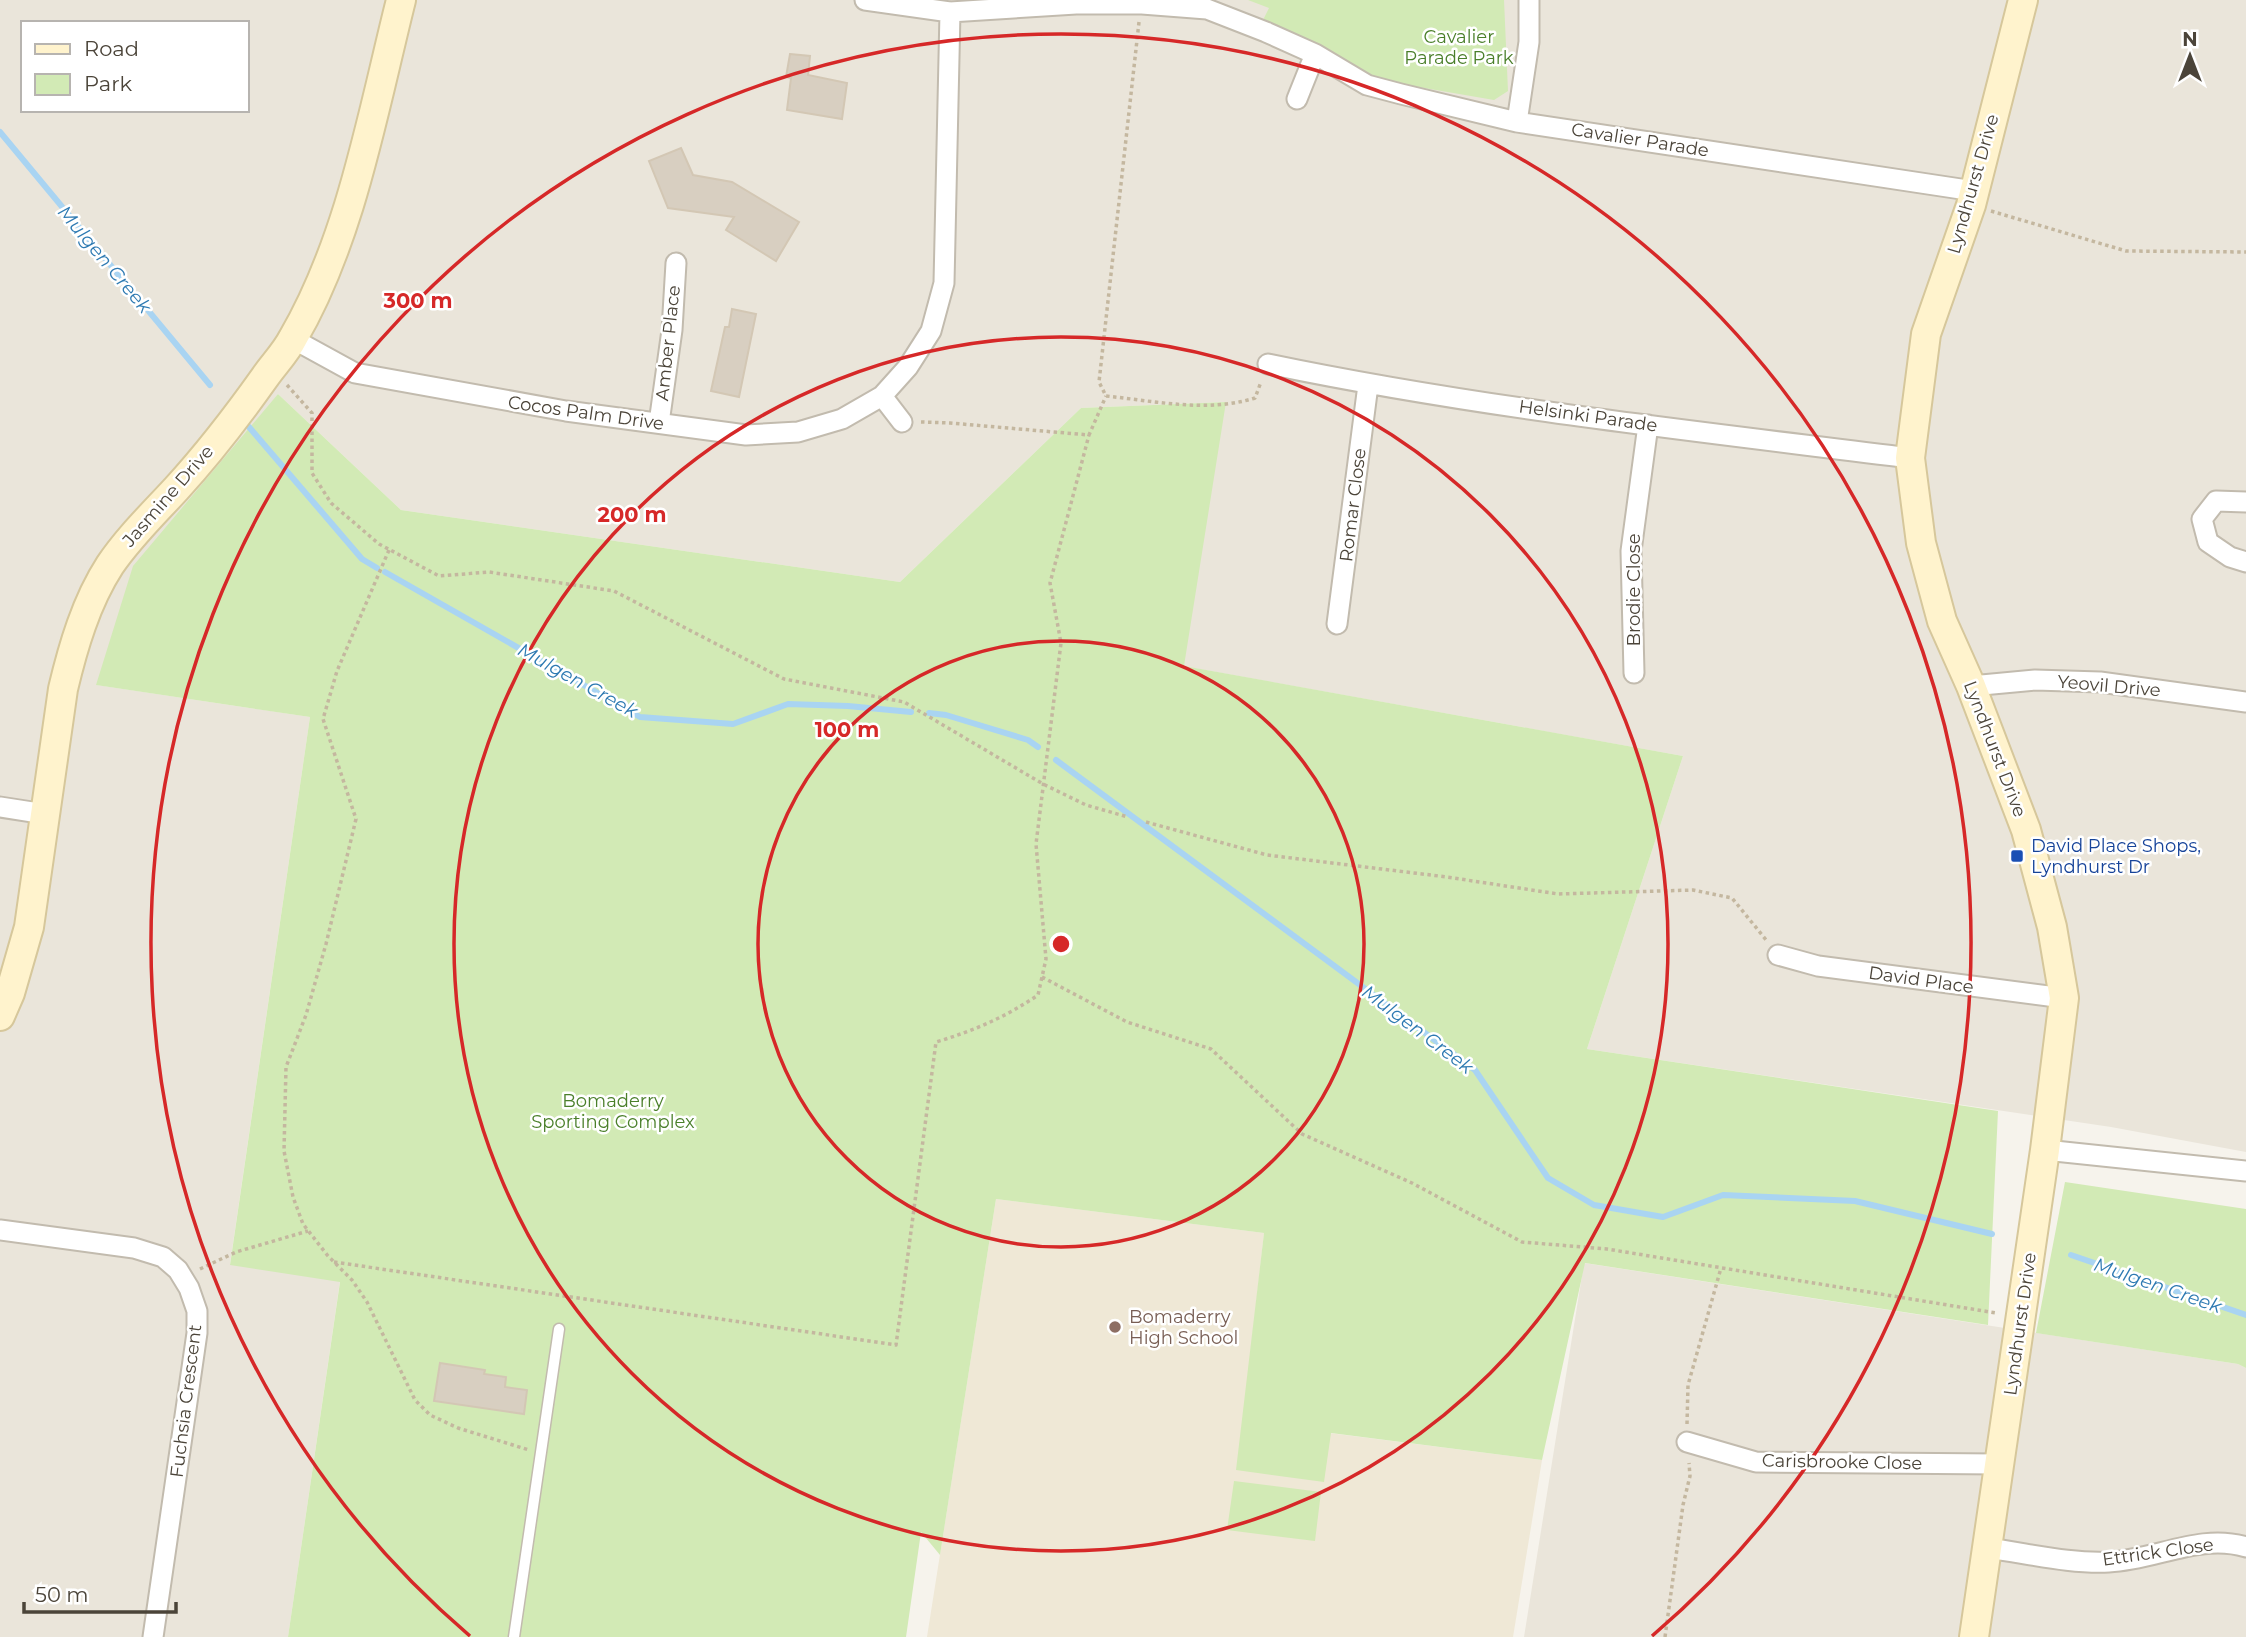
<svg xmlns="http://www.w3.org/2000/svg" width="2246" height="1637" font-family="Montserrat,sans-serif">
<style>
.residential{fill:#eae5da;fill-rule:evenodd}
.education{fill:#efe8d6}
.green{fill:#d2eab5}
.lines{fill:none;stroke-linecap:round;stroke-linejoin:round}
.stream{stroke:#a9d4f2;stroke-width:6}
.building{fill:#d8cfc1;stroke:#d3c7b4;stroke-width:2}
.lane-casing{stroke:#c2bbae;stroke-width:13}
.street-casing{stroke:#c2bbae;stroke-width:23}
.secondary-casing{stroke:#d6c79b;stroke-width:32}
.path{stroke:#c4b79f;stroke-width:3.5;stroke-dasharray:3.5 3.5;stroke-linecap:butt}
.lane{stroke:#fff;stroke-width:10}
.street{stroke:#fff;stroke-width:19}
.secondary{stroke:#fff3cd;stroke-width:28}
.ring{fill:none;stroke:#d62828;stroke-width:3.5}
.transit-dot{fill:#1a4fb4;stroke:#fff;stroke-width:2.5}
.education-dot{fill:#8d6e63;stroke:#fff;stroke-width:2.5}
.labels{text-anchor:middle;stroke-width:5;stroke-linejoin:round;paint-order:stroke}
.park-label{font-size:18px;fill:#4a7f2a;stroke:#fff}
.street-label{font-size:18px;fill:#4b4439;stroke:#fff}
.transit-label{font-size:18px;fill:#164399;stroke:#fff;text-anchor:start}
.education-label{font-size:18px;fill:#785e54;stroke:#fff;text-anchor:start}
.water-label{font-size:19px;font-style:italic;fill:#2e7ab2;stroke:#fff}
.centre{fill:#d62828;stroke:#fff;stroke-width:3.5}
.ring-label{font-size:21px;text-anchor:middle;font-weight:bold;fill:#d62828;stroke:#fff;stroke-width:5;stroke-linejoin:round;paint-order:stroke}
</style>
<rect width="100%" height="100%" fill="#f6f3ec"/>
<path class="residential" d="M0,0H2246V1152L2111,1127L1587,1049L1683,756L1183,666L1225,402L1081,408L900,582L401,510L278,394L97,685L310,717L230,1264L340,1281L288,1637H0ZM23,23H247V110H23Z
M1584,1263L2238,1364L2246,1368V1637H1524Z"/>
<path class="education" d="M996,1199L1264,1233L1243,1422L1542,1460L1513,1637H927Z"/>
<path class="green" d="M1248,0H1504L1508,91L1494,100L1372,79L1262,22L1269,8Z
M278,394L401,510L900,582L1081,408L1226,402L1184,666L1683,756L1587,1049L1998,1111L1988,1325L1585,1263L1542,1460L1331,1433L1324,1482L1236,1470L1264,1233L996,1199L940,1555L921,1532L906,1637H288L340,1282L230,1265L310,717L96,685L133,566Z
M2065,1182L2246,1209V1368L2238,1364L2036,1333Z
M1234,1481L1321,1492L1315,1541L1227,1530Z"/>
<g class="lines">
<path class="stream" d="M0,132L210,385
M249,427L362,559L377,568
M385,572L640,717L733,724L788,704L848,706L911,712
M929,713L946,715L1028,740L1038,747
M1056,760L1475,1070L1548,1178L1594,1205L1663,1217L1723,1195L1855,1201L1992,1234
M2071,1255L2246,1315"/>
</g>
<path class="building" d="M790,54L810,56L808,75L847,83L842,119L787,110L791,78L786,77Z
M681,148L693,175L732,182L799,222L776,261L726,230L734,217L668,208L649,161Z
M732,309L756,314L739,397L711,391L725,327H729Z
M440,1363L485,1370L484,1374L506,1377L505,1387L527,1390L524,1414L434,1401Z"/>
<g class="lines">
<g class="lane-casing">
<path id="lane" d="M514,1637L559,1329"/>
</g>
<g class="street-casing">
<path id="street" d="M865,0L950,12L1076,4H1142L1207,9L1266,32L1315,54L1367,85L1401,94L1517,122L1974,191
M1297,99L1315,54
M1517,122L1529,42V0
M293,339L355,373L566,411L746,435L798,432L842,419L882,396L908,367L931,331L944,283L950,12
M1268,364C1479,408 1695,431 1910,458
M882,396L902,422
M659,423L672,330L676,263
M2246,502L2216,501L2202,519L2208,542L2230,557L2246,562
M1337,624L1368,385
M1634,673L1631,551L1648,425
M1971,686L2035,680L2100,682L2246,702
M0,807L45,814
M1778,955L1818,966L2064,998
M2045,1150L2246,1171
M0,1230L134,1248L163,1257L178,1270L189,1288L197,1311V1333L153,1637
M1687,1442L1756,1462L1999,1464
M1987,1548C2027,1553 2069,1564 2109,1562C2156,1560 2200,1533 2246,1547"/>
</g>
<g class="secondary-casing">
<path id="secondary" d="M0,1016L10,993L29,927L63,689C73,647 86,602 110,565C129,537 153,514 176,489C208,454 238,415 265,377C274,364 286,352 293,338C351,239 373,111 401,0
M1974,1637L2045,1150L2064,998L2052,927L2026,830L1971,686L1942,621L1921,543L1910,458L1926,334L1971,205L2023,0"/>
</g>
<path class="path" d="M1139,22L1099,382L1106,396C1155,401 1207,413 1255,398L1261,382
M1991,211L2126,251L2246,252
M287,385L312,413V473L331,503L379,544L439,576L489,572L614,591L784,679L904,702L1043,784L1086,805L1128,817
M921,422L950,423L1089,435L1106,396
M389,550L337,671L323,719L356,819L326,944L306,1015L286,1067L284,1151L293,1197L303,1224L328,1256L352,1280L367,1302L415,1400L430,1415L458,1428L529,1450
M1146,822L1267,855L1447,877L1558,894L1693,890L1732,898L1767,941
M1042,977L1127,1022L1211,1049L1302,1134L1412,1183L1522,1242L1607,1249L1996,1313
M334,1262L896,1345L936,1042C973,1031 1006,1017 1038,995L1046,959L1036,844L1061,643L1050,583L1089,435
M200,1269L236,1252L308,1231
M1687,1424L1688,1385L1721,1268
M1665,1637L1683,1505L1690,1476L1689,1463"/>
<use href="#lane" class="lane"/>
<use href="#street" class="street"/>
<use href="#secondary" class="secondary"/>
</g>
<g class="ring">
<circle cx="1061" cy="944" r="303"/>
<circle cx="1061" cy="944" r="607"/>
<path d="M470 1636A910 910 0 1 1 1652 1636"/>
</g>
<rect class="transit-dot" x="2010" y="849" width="14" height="14" rx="3.5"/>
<circle class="education-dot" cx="1115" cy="1327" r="7"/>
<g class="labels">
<g class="park-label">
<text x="1459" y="43">Cavalier<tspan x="1459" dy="21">Parade Park</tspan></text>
<text x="613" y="1107">Bomaderry<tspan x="613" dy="21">Sporting Complex</tspan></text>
</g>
<g class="street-label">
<text transform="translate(1640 140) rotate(9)" y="6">Cavalier Parade</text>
<text transform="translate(1973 184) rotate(-74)" y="6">Lyndhurst Drive</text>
<text transform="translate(668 343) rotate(-84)" y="6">Amber Place</text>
<text transform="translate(586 413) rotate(8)" y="6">Cocos Palm Drive</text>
<text transform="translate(1588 416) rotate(8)" y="6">Helsinki Parade</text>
<text transform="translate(168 496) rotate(-49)" y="6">Jasmine Drive</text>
<text transform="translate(1353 505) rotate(-83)" y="6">Romar Close</text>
<text transform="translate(1634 590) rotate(-90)" y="6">Brodie Close</text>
<text transform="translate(2109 686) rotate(5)" y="6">Yeovil Drive</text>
<text transform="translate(1995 749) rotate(69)" y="6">Lyndhurst Drive</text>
<text transform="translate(1921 980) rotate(8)" y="6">David Place</text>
<text transform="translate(2020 1324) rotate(-82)" y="6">Lyndhurst Drive</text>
<text transform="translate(186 1401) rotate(-83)" y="6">Fuchsia Crescent</text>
<text transform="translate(1842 1462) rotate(1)" y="6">Carisbrooke Close</text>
<text transform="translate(2158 1552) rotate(-8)" y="6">Ettrick Close</text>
</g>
<g class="transit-label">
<text x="2031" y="852">David Place Shops,<tspan x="2031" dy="21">Lyndhurst Dr</tspan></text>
</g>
<g class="education-label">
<text x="1129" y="1323">Bomaderry<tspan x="1129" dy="21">High School</tspan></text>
</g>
<g class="water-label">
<text transform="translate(105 259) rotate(50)" y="7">Mulgen Creek</text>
<text transform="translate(578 680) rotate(29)" y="7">Mulgen Creek</text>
<text transform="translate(1418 1029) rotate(37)" y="7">Mulgen Creek</text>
<text transform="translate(2158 1285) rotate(19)" y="7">Mulgen Creek</text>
</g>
</g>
<circle cx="1061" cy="944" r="10" class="centre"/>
<g class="ring-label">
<text x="418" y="308">300 m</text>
<text x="632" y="522">200 m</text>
<text x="847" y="737">100 m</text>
</g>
<rect x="21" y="21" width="228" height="91" fill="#ffffff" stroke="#b7b4b0" stroke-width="2"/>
<rect x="35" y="44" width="35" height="10" fill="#fff3cd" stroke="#b7b4b0" stroke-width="2"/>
<text x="84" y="56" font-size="21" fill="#4b4439">Road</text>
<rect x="35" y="74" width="35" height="21" fill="#d2eab5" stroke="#b7b4b0" stroke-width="2"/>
<text x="84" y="91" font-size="21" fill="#4b4439">Park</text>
<g transform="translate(2190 56)" stroke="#ffffff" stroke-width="5" paint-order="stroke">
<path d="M0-5L12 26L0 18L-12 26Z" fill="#4b4439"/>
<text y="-10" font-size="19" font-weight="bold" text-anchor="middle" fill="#4b4439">N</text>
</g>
<path d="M24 1602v10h152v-10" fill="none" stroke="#4b4439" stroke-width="3.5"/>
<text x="35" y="1602" font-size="21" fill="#4b4439" stroke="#ffffff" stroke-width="5" paint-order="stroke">50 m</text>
</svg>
